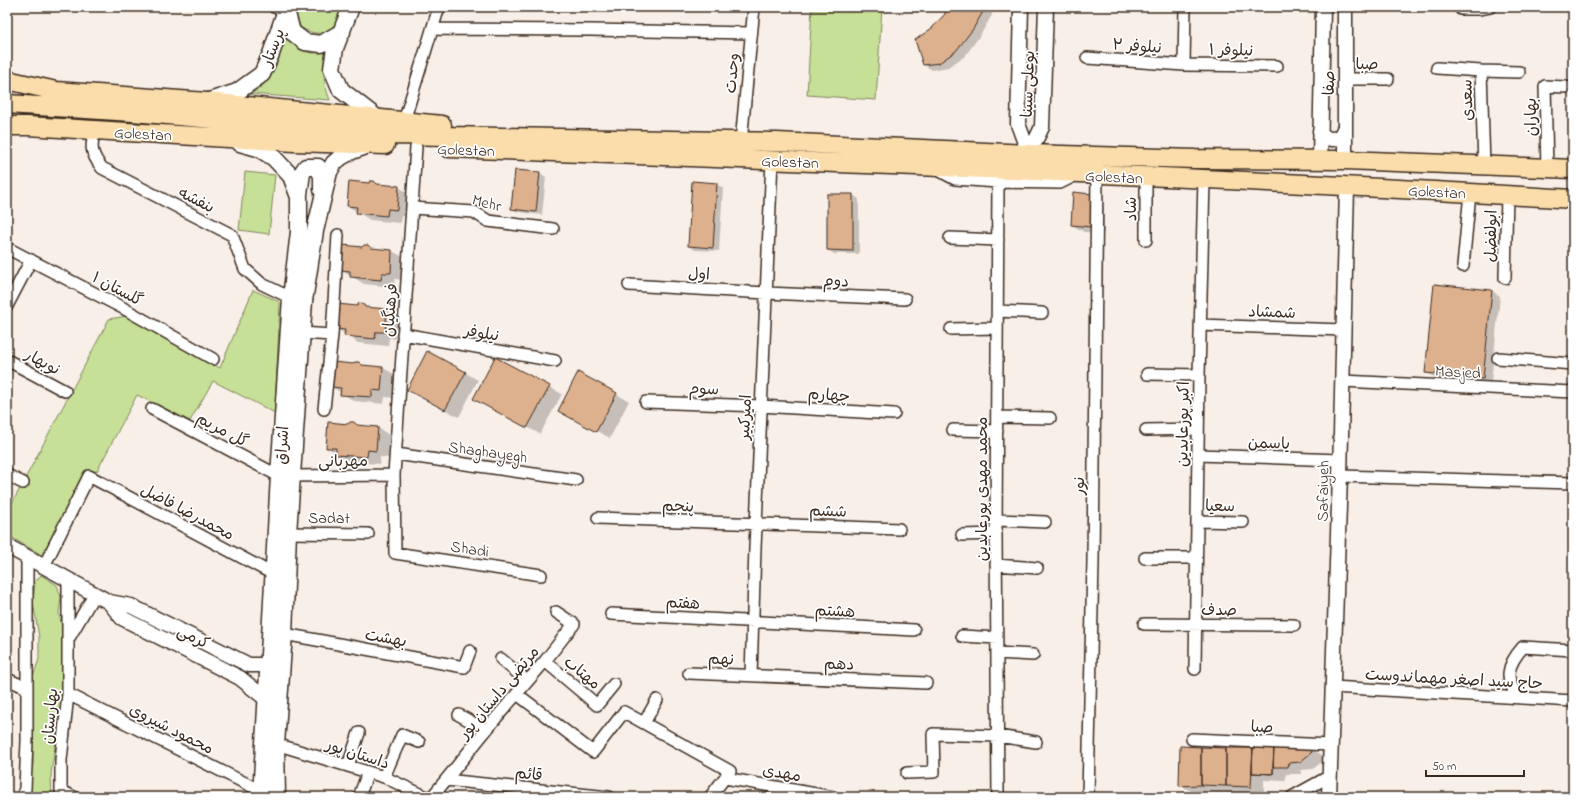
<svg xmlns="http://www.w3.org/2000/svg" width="1580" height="804" font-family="'Indie Flower','Playpen Sans Arabic',sans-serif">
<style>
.green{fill:#c6e097;stroke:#80855a}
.shadow{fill:#0003}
.building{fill:#deb18e;stroke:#3b2a1e}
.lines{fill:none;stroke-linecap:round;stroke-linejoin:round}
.minor-casing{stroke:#3b2a1e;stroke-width:14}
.tertiary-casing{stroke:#3b2a1e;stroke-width:17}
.secondary-casing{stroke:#3b2a1e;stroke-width:19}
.primary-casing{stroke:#3b2a1e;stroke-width:21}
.minor{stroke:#fff;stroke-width:11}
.tertiary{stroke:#fff;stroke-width:14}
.secondary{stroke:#fff;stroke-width:16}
.primary{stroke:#faddab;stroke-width:18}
.labels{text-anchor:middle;stroke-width:3.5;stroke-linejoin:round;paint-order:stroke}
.street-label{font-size:16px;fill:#3b2a1e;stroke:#fff}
</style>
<rect width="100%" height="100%" fill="#f8efe8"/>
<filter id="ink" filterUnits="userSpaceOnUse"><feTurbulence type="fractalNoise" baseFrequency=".025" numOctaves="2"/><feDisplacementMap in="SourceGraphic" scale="8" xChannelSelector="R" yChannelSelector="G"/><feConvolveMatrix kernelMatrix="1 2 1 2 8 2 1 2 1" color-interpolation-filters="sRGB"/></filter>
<g filter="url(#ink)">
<path class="green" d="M294,7H344C335,30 324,41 300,27Z
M812,7H882L876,100L807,95Z
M284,32C290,43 300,52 313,53C317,53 322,51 326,50C322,70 323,82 330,100L250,94C254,92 258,90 261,87C275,76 280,48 284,32Z
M245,172L275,175L269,234L239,230Z
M253,290L280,302L275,413L213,381L190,421L137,395L97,471L87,472L42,555L7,535V513L109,319L127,316L220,368Z
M41,575L57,585L61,597L59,613L63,632L61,703L51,774L52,797H28L33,764L32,680L39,659V637L33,602L35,582Z"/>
<path class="shadow" d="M947,7H992V15L981,34L965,56L948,67L932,70L924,65L932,29L946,15Z
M540,173L546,177L542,215L518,212L512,209Z
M374,182L380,185L398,187L411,194L409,216H401L400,223L370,220L348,206L369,184Z
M716,184L723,188L719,251L695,250L689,246Z
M828,195H853L859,199V254H834L828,250Z
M1091,195L1104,202V233L1084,232L1072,225Z
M368,246L374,249L392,251L405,258L403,280L395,279L394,287L364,284L342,270L363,248Z
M1492,291L1500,296L1491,383L1434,377L1426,372Z
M364,306L368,308L386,310L399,317L397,339L389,338L388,346L358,343L336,328L357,307Z
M428,352L478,380L459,417L421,397Z
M364,367L383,368L396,375L394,398L385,397L384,404L354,401L332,387Z
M579,374L629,401L610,438L572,418Z
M549,387L562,394L540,434L487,406Z
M360,427L378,428L391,436L389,458L380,457V464L349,462L327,447Z
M1306,746L1323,756L1324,760L1313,769L1301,770V774H1286V781L1264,780V794L1193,792L1180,785L1254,749Z"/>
<path class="building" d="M946,7H983L984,10L973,29L956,51L939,63L923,65L915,40L932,28L945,14Z
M515,170L540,172L536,212L511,209Z
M349,181L369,183L370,181H374L377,184L399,186L397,210L388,209L387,216L356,213L357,207L347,206Z
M692,181L717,183L713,248L688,246Z
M1073,192L1092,194L1091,227L1071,225Z
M827,194H853V251L827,250Z
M343,245L362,247L364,245H368L371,248L392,250L391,273H382L381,280L350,277V271L341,270Z
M1434,284L1492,290L1483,379L1425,373Z
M359,303L364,305L365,307L387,309L385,332H376L375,339L344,336L345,330L335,329L337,304L357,306Z
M427,351L466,372L445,410L407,390Z
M495,357L550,386L527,428L473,399Z
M333,362L353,364L355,362H359L362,365L383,367L381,391L372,390V397L340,395L341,388L331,387Z
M578,372L617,393L596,432L558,411Z
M328,422L348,424L350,422H354L357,425L378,427L376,451L368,450L367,457L336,455V448H326Z
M1253,743L1274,744L1273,774L1252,773Z
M1253,743L1274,744L1273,774L1252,773Z
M1274,744L1310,747L1312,752L1300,762L1289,763L1288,767H1273Z
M1180,746L1201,747V785L1179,786Z
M1201,747L1226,748V786L1201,785Z
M1226,748H1253L1251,787L1226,786Z"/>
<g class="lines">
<g class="minor-casing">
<path id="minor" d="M274,7L286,10
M1460,7L1461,9H1478L1490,7
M432,29L591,30L751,33
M1087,58L1184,65L1277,66
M1184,65L1185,7
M1437,68L1481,71
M1345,79H1388
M404,121L439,7
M95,130C90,147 91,154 102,168L232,235L245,269L262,284L291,298
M741,142L754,7
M416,147L394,475L395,553L541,575
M1484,166L1481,71L1519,72
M1547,168L1545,86L1566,87
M938,170L955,179L998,182L1060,183L1076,175
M1146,177V240
M412,208L474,212L488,221L553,229
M950,238L998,240
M7,248L123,308L213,359
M1463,266L1470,193
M1505,278L1507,195
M629,285L766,293L905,299
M7,306L31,260
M998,311L1042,313
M1200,325L1343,330
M951,329L997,328
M301,333L332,335
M403,334L555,361
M1498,358L1573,364
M7,360L65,391
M1147,374L1199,375
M1342,381L1573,392
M646,402L761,406L894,414
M152,409L279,476
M324,409L332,335L338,235
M997,417L1050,418
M953,430L997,431
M1146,430L1198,429
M396,454L576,480
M1198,455L1339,460
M7,475L23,483
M292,476L394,475
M1340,476L1573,483
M598,518L899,529
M996,520L1045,522
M1197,521L1243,522
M288,533L368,534
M962,535L996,534
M1145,558H1196
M996,565L1037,568
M44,566L89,476L273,574
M611,614L914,630
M1144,624L1294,625
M284,634L464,667L470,651
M962,636L997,638
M69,638L94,595
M997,653L1033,655
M501,659L527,681
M545,661L597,705L614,684
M1195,669L1199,375L1204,180
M689,673L926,683
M751,676L755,548L772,160
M7,679L27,688
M1332,687L1573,701
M68,694L261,791
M517,694L593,752L624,712L730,771L710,797
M1520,698C1503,680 1507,665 1523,647L1573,650
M459,715L486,730
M644,723L657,700
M1192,739L1331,745
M276,744L384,777L427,797
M348,766L359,733
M907,773L934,772L933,734L998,736L1036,742
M384,777L402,735L419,742
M725,778L833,797
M446,780L609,797
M61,791L74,797
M22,797L25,789L27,741V556
M61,797V760L68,694V580
M359,797L368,772
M432,797L496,718L545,661L574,624L556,612
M998,797L996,534L998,182
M1088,797L1093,561L1097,175
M1292,797L1330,776"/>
</g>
<g class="tertiary-casing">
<path id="tertiary" d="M1021,7L1018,124L1029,154
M1320,131C1327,143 1340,141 1344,129
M1029,154L1042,127L1046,7
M1320,160L1323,7
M1345,160V7
M7,546L109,602L131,606L249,665H268
M109,602L122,618L240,678L266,699
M1329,797L1340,476L1347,187"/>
</g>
<g class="secondary-casing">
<path id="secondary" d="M351,7L335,48L332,69L341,90L377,118
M286,10L292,32L305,42L321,44L342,32
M209,101L237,92L262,74L271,54L287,7
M240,143L258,148L274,158L291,176L299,197V232L291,298L279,476L261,797
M299,194L302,173L306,167H318L322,176V190
M277,797L276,744L284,634L288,533L304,301L315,231L329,172L334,163L341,157L352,151L369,145"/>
</g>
<g class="primary-casing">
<path id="primary" d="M7,80L56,91L207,102L442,125
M7,104L133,112L394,135L777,142L1029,154L1195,159L1345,160L1573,169
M7,126H27L294,142L385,145
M449,148C824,162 1199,176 1573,199"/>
</g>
<use href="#minor" class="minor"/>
<use href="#tertiary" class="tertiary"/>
<use href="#secondary" class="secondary"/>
<use href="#primary" class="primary"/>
</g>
</g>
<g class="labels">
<g class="street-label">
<text transform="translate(1137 45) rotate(4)" y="6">نیلوفر ۲</text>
<text transform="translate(272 47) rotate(-69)" y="6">پرستار</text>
<text transform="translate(1231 49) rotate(1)" y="6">نیلوفر ۱</text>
<text x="1367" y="69">صبا</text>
<text transform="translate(731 73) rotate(-85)" y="6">وحدت</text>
<text transform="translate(1328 83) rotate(-89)" y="6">صفا</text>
<text transform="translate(1027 84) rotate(-88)" y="6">بوعلی سینا</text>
<text transform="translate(1466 100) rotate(-91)" y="6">سعدی</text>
<text transform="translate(1530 117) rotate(-91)" y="6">بهاران</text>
<text transform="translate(143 133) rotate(3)" y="6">Golestan</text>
<text transform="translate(466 149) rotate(2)" y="6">Golestan</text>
<text transform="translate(790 161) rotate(2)" y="6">Golestan</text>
<text transform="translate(1114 176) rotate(3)" y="6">Golestan</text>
<text transform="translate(1437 191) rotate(3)" y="6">Golestan</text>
<text transform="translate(197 199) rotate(27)" y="6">بنفشه</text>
<text transform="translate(487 202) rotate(15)" y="6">Mehr</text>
<text transform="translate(1130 209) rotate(-91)" y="6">شاد</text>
<text transform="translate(1490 236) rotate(-89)" y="6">ابولفضل</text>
<text transform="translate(699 273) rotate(3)" y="6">اول</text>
<text transform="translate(836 280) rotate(2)" y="6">دوم</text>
<text transform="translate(118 288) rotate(28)" y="6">گلستان ۱</text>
<text transform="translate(389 310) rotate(-86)" y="6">فرهنگیان</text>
<text transform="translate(1272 311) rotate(2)" y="6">شمشاد</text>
<text transform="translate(482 332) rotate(10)" y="6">نیلوفر</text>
<text transform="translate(43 361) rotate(28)" y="6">نوبهار</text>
<text transform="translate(1458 371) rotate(3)" y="6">Masjed</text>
<text transform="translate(704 388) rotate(2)" y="6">سوم</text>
<text transform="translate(829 394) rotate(4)" y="6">چهارم</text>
<text transform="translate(744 417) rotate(-87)" y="6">امیرکبیر</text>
<text transform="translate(1182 424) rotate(-89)" y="6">اکبر پورعابدین</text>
<text transform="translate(223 429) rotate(28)" y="6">گل مریم</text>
<text transform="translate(1269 442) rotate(2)" y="6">یاسمن</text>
<text transform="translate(281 445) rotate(-86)" y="6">اشراق</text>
<text transform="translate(488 451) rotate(8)" y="6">Shaghayegh</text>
<text transform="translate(343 460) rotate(-1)" y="6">مهربانی</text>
<text transform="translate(1078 486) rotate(-89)" y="6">نور</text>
<text transform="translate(981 489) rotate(-90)" y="6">محمد مهدی پورعابدین</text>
<text transform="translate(1322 491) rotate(-89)" y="6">Safaiyeh</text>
<text transform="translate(678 505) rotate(2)" y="6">پنجم</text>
<text transform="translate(1220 505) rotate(1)" y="6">سعیا</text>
<text transform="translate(828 510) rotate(2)" y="6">ششم</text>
<text transform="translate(188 511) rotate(28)" y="6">محمدرضا فاضل</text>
<text transform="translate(329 517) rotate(1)" y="6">Sadat</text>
<text transform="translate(470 548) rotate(9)" y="6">Shadi</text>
<text transform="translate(683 602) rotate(3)" y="6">هفتم</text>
<text x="1219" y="615">صدف</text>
<text transform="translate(835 610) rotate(3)" y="6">هشتم</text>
<text transform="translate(194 636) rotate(27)" y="6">کرمی</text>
<text transform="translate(386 637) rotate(10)" y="6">بهشت</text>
<text transform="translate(721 658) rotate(2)" y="6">نهم</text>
<text transform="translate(839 663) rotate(2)" y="6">دهم</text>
<text transform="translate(583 672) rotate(40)" y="6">مهتاب</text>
<text transform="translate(1454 678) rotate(3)" y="6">حاج سید اصغر مهماندوست</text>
<text transform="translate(498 692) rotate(-50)" y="6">مرتضی داستان پور</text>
<text transform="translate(49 716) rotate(-85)" y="6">بهارستان</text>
<text transform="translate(1262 726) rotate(2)" y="6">صبا</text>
<text transform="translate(172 728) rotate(27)" y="6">محمود شیروی</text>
<text transform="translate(358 753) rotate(18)" y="6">داستان پور</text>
<text transform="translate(782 772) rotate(10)" y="6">مهدی</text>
<text transform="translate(529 773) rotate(6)" y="6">قائم</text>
</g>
</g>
<rect width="1580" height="804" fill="none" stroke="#fff" stroke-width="24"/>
<rect x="12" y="12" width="1556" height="780" fill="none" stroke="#3b2a1e" stroke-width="1.5" filter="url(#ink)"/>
<path d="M1426 770v6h98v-6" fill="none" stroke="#3b2a1e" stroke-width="2"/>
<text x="1432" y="770" font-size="12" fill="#3b2a1e" stroke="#ffffff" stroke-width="3" paint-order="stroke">50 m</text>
</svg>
